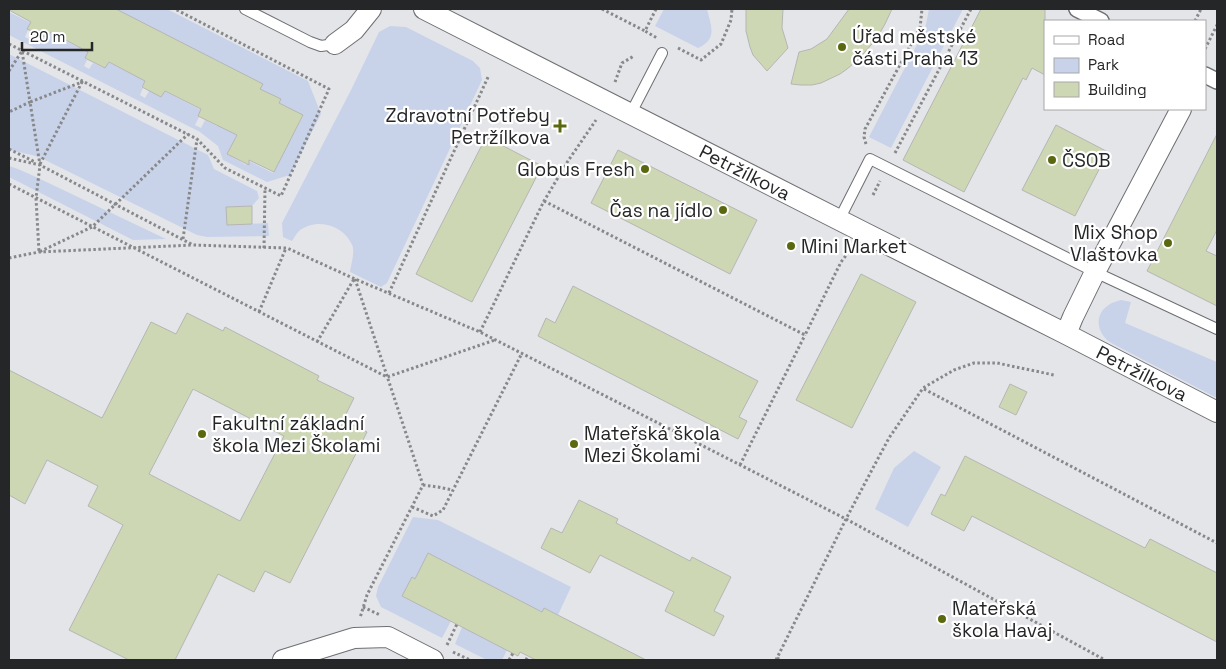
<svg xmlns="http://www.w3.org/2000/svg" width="1226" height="669" font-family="'Space Grotesk',sans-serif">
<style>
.green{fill:#c8d3ea}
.building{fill:#ced7b4;stroke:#b5b6b3;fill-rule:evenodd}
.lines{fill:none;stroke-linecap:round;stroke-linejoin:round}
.service-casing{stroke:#6d6f72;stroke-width:12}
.pedestrian-casing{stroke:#6d6f72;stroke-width:18}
.minor-casing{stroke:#6d6f72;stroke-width:22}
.path{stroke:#87888a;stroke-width:3;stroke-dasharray:2.5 2.5;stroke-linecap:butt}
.service{stroke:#fff;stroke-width:10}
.pedestrian{stroke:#fff;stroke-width:15}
.minor{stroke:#fff;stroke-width:20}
.poi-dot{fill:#5a680f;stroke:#fff;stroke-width:2}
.labels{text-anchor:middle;stroke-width:4.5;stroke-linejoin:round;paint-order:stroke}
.poi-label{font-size:19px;fill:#252627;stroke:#fff;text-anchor:start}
.street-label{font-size:19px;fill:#252627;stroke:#fff}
</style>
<rect width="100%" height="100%" fill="#e4e5e9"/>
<path class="green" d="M114,9H167L308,81L321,114L290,175L267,182L223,160L218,146L200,132L9,35V12L31,23L25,37L32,41L36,33L46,39L50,33L88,52L85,58L87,60L84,66L89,69L93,63L104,68L108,62L145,81L141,87L143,88L140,95L145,98L149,91L161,97L164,91L201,110L198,116L199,117L195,125L201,128L205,120L217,126L218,125L239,130L227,154L246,165L249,161L273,173L303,116L278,103L280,99L260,89L262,85Z
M664,9H707C711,26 718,39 698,48L655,26Z
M929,9H963L891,148L869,137L925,29Z
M390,26L406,27L473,61L480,68L482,80L387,283L381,287L350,272C351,264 354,256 353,248C353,246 351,243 350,241C340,224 315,218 299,231C296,234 294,238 292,241L283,237L282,223L351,90L379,32Z
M9,54L208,155L214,169L257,191L259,198L252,206L227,207V225L268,223L269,236L207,237L197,235L41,158L32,155L9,150Z
M9,166L18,169L36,177L166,239L133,240L9,177Z
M1121,300L1131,302L1125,323L1217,362V398L1113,344C1097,335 1092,315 1110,304C1113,302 1118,301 1121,300Z
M914,451L941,467L908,527L875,509L894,468Z
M413,517L438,520L571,587L558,615L544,608L542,612L428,554L415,579L412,577L402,596L451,621L442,638L381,607L376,596L378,587Z
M462,627L507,650L502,660H487L455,644Z"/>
<path class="building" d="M9,9H116L263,84L260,89L281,99L279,103L303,115L274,172L249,160V165L227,154L237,135L198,116L201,109L165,91L161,97L142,87L145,81L109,62L105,68L85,58L88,52L51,32L47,38L27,29L31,22L9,10Z
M746,9H783L782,28L788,48L767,71L753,55L750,47L746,31Z
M849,9H892L885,24L877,38L859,59L847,69L840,74L821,83L812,85H801L791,84L799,52L811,49L827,39Z
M981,9H1045V75L1032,68L1026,80L1023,78L964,192L903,160Z
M1056,125L1108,152L1075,216L1022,190Z
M1217,134V230L1206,251L1217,256V306L1147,271Z
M486,137L542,166L472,302L416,274Z
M618,150L757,220L730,274L591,203Z
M252,206V224L227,225L226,207Z
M861,274L916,302L852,428L796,400Z
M573,286L758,381L739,417L747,421L738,439L538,336L546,318L555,323Z
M187,313L223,331L225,327L319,376L317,380L354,398L343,420L367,432L290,583L265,571L254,592L218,574L175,660H129L69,630L123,525L88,506L98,486L47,460L25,504L9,495V370L102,418L151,322L176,334ZM193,389L284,436L240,521L149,474Z
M1010,384L1027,392L1016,415L999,407Z
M965,456L1145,548L1150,539L1217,573V642L972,516L964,531L931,514L941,494L945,496Z
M579,500L618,519L616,523L690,561L692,557L731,577L714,611L724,616L714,636L665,611L674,592L600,555L590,573L541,548L551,528L562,533Z
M428,553L542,612L544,608L646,660H536L520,652L518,656L402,596L412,577L415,579Z"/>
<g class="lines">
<g class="service-casing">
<path id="service" d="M245,9L310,42L321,46L335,44
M631,113L662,53
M839,220L870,159L1095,272L1217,329"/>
</g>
<g class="pedestrian-casing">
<path id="pedestrian" d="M1077,9L1101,21
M1205,75L1217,81"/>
</g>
<g class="minor-casing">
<path id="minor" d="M424,9L863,232L1066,334L1217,412
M335,44L354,30L371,9
M1066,334L1073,317L1095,272L1181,109
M283,660L354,638L388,637L433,660"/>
</g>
<path class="path" d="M602,9L645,31
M656,9L645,31L657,38
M1195,21L1201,9
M9,44L197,139L225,168L281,196L329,89L175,9
M678,48L701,60L721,44L731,20L732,9
M1205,49L1217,25
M9,71L22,51L30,102L9,112
M615,82L622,63L634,56
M866,144L864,137L865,129L920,28L922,9
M9,149L35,162
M895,153L971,9
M9,158L40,165L193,245L287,248L355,279L480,332L846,519L1105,660
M40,164L82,82L30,102L40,165L36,198L39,252L92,227L188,134
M9,184L387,377L495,340
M873,195L880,181
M544,201L805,335L841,262L851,249
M183,239L197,139
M264,248L265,189
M9,258L39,252L193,245
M355,279L423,485L367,595L360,618
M389,293L489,75
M259,312L286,248
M480,332L544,201L568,161L596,120
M317,342L354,279
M924,389L1217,543
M740,465L805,335
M423,485L438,487L452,490
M412,507L433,516L443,510L522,353
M363,607L380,615
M447,645L457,624
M453,652L470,660
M777,658L781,660
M509,660L513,653
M526,660L528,656
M776,660L846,519L874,466L889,438L923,388L954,370L974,363H997L1054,375"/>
<use href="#service" class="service"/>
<use href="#pedestrian" class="pedestrian"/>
<use href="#minor" class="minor"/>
</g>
<g class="poi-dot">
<circle cx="842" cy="47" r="5"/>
<path d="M557.5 118.5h5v5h5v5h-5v5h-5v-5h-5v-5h5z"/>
<circle cx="1052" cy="160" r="5"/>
<circle cx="645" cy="169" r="5"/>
<circle cx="723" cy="210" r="5"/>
<circle cx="1168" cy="243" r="5"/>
<circle cx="791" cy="246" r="5"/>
<circle cx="202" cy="434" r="5"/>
<circle cx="574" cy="444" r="5"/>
<circle cx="942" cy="619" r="5"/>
</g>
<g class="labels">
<g class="poi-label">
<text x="852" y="43">Úřad městské<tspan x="852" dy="22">části Praha 13</tspan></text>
<text x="550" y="122" text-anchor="end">Zdravotní Potřeby<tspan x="550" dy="22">Petržílkova</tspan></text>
<text x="1062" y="167">ČSOB</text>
<text x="635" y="176" text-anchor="end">Globus Fresh</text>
<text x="713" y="217" text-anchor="end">Čas na jídlo</text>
<text x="1158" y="239" text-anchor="end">Mix Shop<tspan x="1158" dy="22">Vlaštovka</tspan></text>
<text x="801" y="253">Mini Market</text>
<text x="212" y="430">Fakultní základní<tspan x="212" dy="22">škola Mezi Školami</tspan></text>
<text x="584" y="440">Mateřská škola<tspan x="584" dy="22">Mezi Školami</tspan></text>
<text x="952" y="615">Mateřská<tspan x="952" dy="22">škola Havaj</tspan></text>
</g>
<g class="street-label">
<text transform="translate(745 172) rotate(27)" y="7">Petržílkova</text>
<text transform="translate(1142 373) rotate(27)" y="7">Petržílkova</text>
</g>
</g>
<rect width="1226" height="669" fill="none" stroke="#252627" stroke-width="20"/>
<rect x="1044" y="20" width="162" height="90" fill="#ffffff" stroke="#a8a8a9"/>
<rect x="1054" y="36" width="25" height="8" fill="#ffffff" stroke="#a8a8a9"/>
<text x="1088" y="45" font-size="15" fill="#252627">Road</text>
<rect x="1054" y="58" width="25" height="15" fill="#c8d3ea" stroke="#a8a8a9"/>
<text x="1088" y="70" font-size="15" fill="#252627">Park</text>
<rect x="1054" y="82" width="25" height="15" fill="#ced7b4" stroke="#a8a8a9"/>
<text x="1088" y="95" font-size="15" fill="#252627">Building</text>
<path d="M22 42v8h70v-8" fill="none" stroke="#252627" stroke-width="2.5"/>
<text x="30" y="42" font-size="15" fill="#252627" stroke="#ffffff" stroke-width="4" paint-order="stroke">20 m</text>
</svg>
